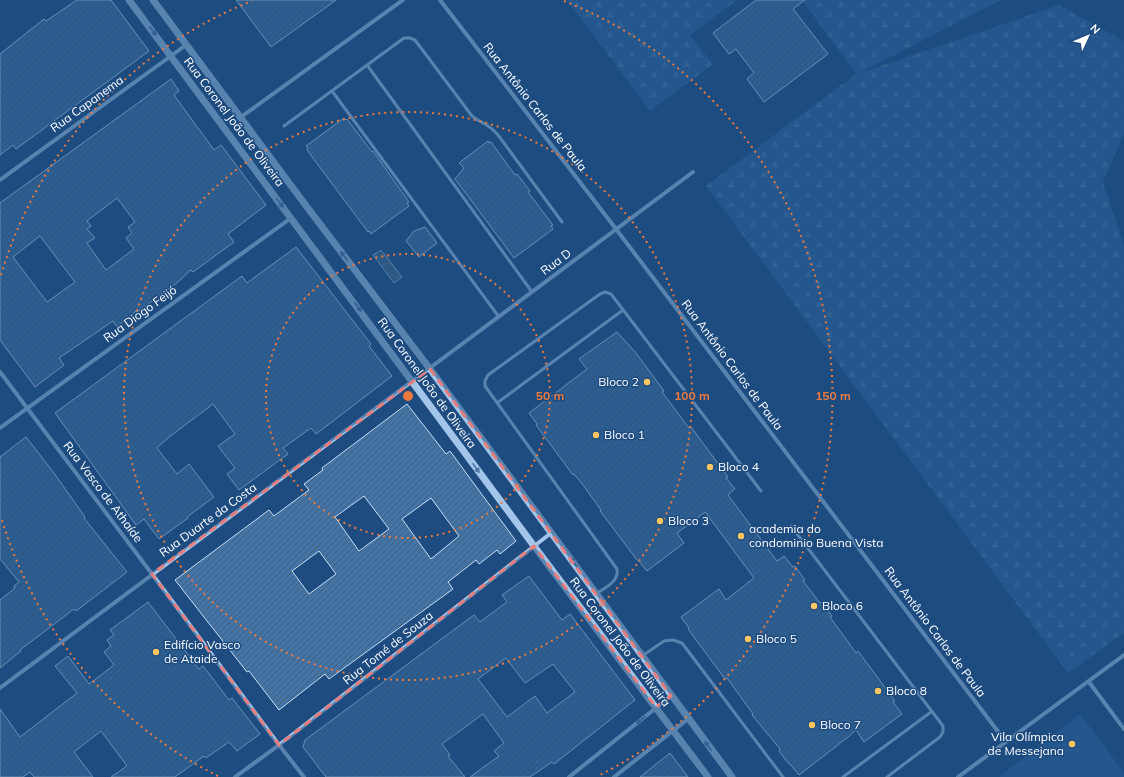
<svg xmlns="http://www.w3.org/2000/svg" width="1124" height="777" font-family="Mulish,sans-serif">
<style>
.green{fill:#2d649d}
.forest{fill:url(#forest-firs)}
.water{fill:url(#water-waves);stroke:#96c0ea}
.building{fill:url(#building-hatch);stroke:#c6def7;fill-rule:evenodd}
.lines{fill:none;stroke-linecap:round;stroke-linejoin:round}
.service{stroke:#a2c5e9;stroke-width:3}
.minor{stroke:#a2c5e9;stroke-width:4}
.tertiary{stroke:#a2c5e9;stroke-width:7}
.oneway{fill:#4c76a5}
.marked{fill:none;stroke:#e67e7e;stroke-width:3;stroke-dasharray:8 5;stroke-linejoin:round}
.ring{fill:none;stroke:#ed7a3d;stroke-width:2;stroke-dasharray:2 4}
.poi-dot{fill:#f8c761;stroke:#1e4c80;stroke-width:1.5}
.labels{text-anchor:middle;stroke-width:3;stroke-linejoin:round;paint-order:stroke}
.street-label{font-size:12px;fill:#fff;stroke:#1e4c80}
.poi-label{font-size:12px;fill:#fff;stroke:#1e4c80;text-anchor:start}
.centre{fill:#ed7a3d;stroke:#1e4c80;stroke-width:2}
.ring-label{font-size:12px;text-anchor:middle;font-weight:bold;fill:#ed7a3d;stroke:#1e4c80;stroke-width:3;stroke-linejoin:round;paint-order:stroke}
</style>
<defs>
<pattern id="forest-firs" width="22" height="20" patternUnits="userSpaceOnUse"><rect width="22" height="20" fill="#2d649d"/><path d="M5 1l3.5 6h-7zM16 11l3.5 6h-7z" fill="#4c7bac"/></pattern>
<pattern id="water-waves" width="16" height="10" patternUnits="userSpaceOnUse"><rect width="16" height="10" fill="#42658a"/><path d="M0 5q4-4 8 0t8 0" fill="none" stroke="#5e7c9c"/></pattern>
<pattern id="building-hatch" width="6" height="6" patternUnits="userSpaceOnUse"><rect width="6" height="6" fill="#4274a8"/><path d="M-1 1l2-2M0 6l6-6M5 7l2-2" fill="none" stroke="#485e75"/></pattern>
</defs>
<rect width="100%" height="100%" fill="#1e4c80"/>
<path class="green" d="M1080,714L1124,773V777H999Z"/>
<path class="forest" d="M567,0H737L690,35L713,64L650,111Z
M802,0H1001L860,73L1059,5L1124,41V133L1103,182L1124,245V633L1068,673L706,186L856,74Z"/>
<path class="water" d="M381,250L402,277L394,283L373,255Z"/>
<path class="building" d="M77,0H111L149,51L16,149L13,145L0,155V54L44,19L46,21Z
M236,0H336L271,47Z
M756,0H805L793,9L828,54L764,102L747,79L754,73L736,49L729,54L713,33Z
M171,79L179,91L174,95L214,150L221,145L266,205L228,234L234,242L193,272L191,270L178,282L137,312L136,311L117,327L113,321L59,358L64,365L35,387L0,340V203ZM117,198L135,222L128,227L132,233L126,238L134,249L106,270L87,243L95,238L87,229L91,226L87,221ZM40,236L75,282L47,302L13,257Z
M344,118L346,120L347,119L372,152L373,151L409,202L407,203L409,206L371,234L369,231L368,232L307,150L308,148L306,146Z
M488,141L489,143L491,142L515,175L517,174L530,191L528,192L553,225L551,226L553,229L514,258L455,179L464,168L459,163Z
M425,227L437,243L419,257L406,241L414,231Z
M296,247L371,344L369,346L392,376L316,434L311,428L283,448L288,454L239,490L227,474L235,468L218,446L235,434L213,404L169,437L157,448L177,474L189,464L214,497L187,517L188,518L159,539L144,519L136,525L55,413L242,276L247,283Z
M617,332L636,353L664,391L662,392L689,428L691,427L728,477L726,478L735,489L728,495L777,561L784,556L793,567L795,566L805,580L803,581L820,603L821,602L832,616L830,617L856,653L858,651L895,701L893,702L902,714L864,742L856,730L847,738L799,775L790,764H789L779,751L780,749L752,715L753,714L735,689L727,678L725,679L688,629L689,628L681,617L719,589L726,600L754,578L705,512L677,533L684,543L647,571L638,560H637L600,511L601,510L583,485L574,474L573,475L536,425L537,424L529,413L587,369L579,359Z
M407,404L446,454L450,451L516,541L500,554L497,550L479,564L476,560L448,582L453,589L329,679L325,674L279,710L249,671L247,672L175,580L269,510L274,516L309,490L304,484L323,470L322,468ZM364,496L389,529L359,551L335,517ZM431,498L459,536L431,559L402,519ZM319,551L336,574L309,594L292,571Z
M26,437L54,473L85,517L84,518L127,572L76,611L74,609L20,650L21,651L0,668V600L15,588L14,586L19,582L0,559V457Z
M529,576L562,620L570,614L635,700L554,764L552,762L530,777H470L499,756L494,751L504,743L483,714L442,744L450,755L448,756L465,777H326L303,747L305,740L474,615L480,622L507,602L502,595ZM506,658L525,683L553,664L575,692L547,713L535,696L507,717L478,679Z
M148,602L199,669L203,666L229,700L232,698L260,734L237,751L229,742L206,758L204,756L175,777H111L127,766L101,731L74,752L93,777H34L30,772L23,777H0V709L20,737L77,693L55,666L68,656L89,684L114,665L104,652L111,646L107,640L114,635L110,630Z
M670,753L688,777H640Z"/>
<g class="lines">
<path class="service" d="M367,65L532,292
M332,91L499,317
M284,126L404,38H410L415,40L472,116C482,124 488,123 498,135L562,222
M497,403L623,310
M791,526L943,726V732L940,737L887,777
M596,594C606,587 619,582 617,569L485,386V381L488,375L600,294L605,292L611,294L761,491
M642,656L664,641L673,640L682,643L783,777
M843,777L931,712"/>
<path class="minor" d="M440,0L616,229L1006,742
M241,117L403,0
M0,180L186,45
M0,372L152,574L279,745L304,777
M0,428L291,218
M1089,682L1124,729
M0,688L693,172
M235,777L279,745L551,533
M569,777L671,696
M614,777L688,719
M958,777L1124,655"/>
<path class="tertiary" d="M129,0L534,546L708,777
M153,0L307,207L430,369L732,777"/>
</g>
<defs><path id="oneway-solid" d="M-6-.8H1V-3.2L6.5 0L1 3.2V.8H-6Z"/></defs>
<g class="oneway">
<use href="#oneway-solid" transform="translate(153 31) rotate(53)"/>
<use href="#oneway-solid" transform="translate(280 203) rotate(53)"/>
<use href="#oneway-solid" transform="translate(344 256) rotate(-127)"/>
<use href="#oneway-solid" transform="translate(358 307) rotate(53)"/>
<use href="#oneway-solid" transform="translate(476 468) rotate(54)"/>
<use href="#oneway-solid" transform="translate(573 562) rotate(-126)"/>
<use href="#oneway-solid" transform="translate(641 720) rotate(141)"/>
<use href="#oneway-solid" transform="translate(708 746) rotate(-127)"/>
</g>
<path d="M0 0H1124V777H0ZM430,369L671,696L656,707L534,546L279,745L152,574Z" fill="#1e4c80" fill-opacity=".55" fill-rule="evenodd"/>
<path class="marked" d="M430,369L671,696L656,707L534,546L279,745L152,574Z"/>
<g class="ring">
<circle cx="408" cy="396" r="142"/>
<circle cx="408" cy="396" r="284"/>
<path d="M218 776A425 425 0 0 1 1 517M1 275A425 425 0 0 1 252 1M564 1A425 425 0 0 1 598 776"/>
</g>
<g class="poi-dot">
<circle cx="647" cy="382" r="4"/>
<circle cx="596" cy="435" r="4"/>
<circle cx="710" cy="467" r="4"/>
<circle cx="660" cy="521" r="4"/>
<circle cx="741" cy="536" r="4"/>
<circle cx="814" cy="606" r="4"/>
<circle cx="748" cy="639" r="4"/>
<circle cx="156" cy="652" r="4"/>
<circle cx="878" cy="691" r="4"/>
<circle cx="812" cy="725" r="4"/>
<circle cx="1072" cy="744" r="4"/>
</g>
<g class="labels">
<g class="street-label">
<text transform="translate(87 104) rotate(-36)" y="4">Rua Capanema</text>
<text transform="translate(535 107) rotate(52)" y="4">Rua Antônio Carlos de Paula</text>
<text transform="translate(234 122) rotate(53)" y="4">Rua Coronel João de Oliveira</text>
<text transform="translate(556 262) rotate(-37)" y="4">Rua D</text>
<text transform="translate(140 314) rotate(-36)" y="4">Rua Diogo Feijó</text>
<text transform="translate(732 365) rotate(53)" y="4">Rua Antônio Carlos de Paula</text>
<text transform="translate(427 383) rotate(54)" y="4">Rua Coronel João de Oliveira</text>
<text transform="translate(103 492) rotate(53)" y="4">Rua Vasco de Athaíde</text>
<text transform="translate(208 520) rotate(-36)" y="4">Rua Duarte da Costa</text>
<text transform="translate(935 632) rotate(53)" y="4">Rua Antônio Carlos de Paula</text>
<text transform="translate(620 642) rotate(53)" y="4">Rua Coronel João de Oliveira</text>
<text transform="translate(388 648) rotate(-38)" y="4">Rua Tomé de Souza</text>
</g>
<g class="poi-label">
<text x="639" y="386" text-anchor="end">Bloco 2</text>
<text x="604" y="439">Bloco 1</text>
<text x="718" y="471">Bloco 4</text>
<text x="668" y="525">Bloco 3</text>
<text x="749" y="533">academia do<tspan x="749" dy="14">condominio Buena Vista</tspan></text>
<text x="822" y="610">Bloco 6</text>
<text x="756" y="643">Bloco 5</text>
<text x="164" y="649">Edifício Vasco<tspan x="164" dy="14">de Ataide</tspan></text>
<text x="886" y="695">Bloco 8</text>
<text x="820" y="729">Bloco 7</text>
<text x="1064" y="741" text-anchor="end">Vila Olímpica<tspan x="1064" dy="14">de Messejana</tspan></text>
</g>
</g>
<circle cx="408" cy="396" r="6" class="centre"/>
<g class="ring-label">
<text x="550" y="400">50 m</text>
<text x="692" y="400">100 m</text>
<text x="833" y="400">150 m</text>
</g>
<g transform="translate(1088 36) rotate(46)" stroke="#1e4c80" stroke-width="3" paint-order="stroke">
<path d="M0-3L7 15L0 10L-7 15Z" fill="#ffffff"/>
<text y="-6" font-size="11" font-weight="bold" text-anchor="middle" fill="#ffffff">N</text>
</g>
</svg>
